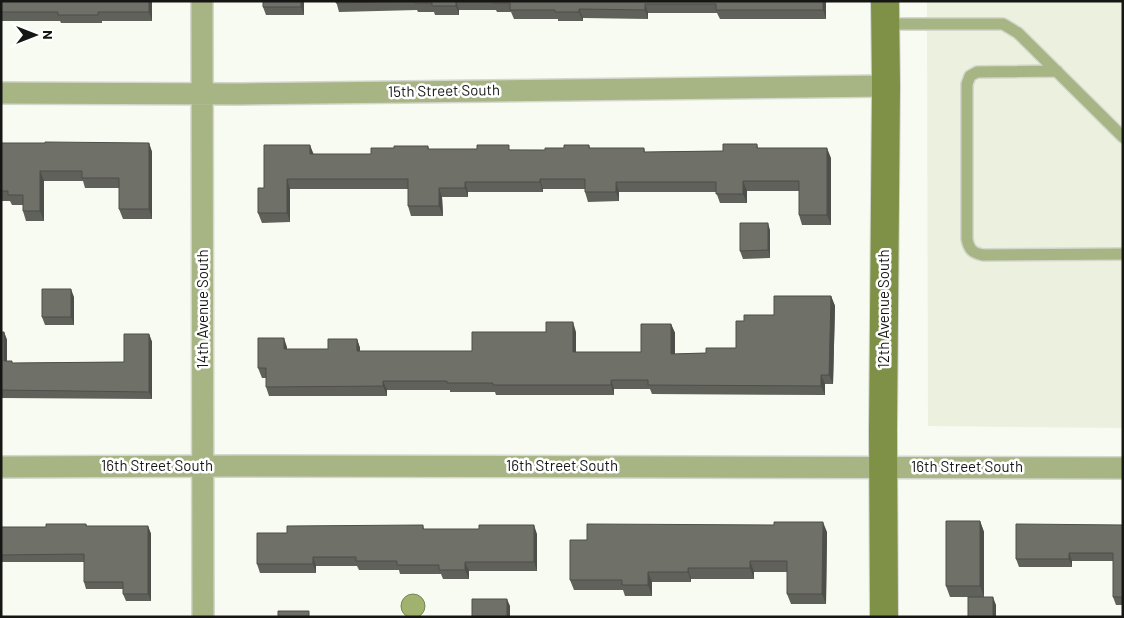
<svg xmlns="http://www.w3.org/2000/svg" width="1124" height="618" font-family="Barlow,sans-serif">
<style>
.built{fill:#ebf0df}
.water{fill:#a1b26f;stroke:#778454}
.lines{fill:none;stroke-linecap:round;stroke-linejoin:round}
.lane-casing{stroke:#d4d7ce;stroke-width:14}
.street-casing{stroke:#d4d7ce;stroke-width:24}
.secondary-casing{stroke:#d4d7ce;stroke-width:30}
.lane{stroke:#a7b483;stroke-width:11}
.street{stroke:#a7b483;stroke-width:21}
.secondary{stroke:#7f9146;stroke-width:28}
.wall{fill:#5f615a}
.shaded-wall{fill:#4e4f4a}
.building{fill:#6f7169;stroke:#4e4f4a}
.labels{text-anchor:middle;stroke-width:5;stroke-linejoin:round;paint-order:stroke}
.street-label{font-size:15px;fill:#161714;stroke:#fff}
</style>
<rect width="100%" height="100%" fill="#f8fbf1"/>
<path class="built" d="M927,1H1123V428L928,426Z"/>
<path class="water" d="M401 606a12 12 0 1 1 24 0a12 12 0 1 1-24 0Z"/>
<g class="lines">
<g class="lane-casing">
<path id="lane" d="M885,24H1003L1018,33L1123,137
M1057,71L977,72L970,76L967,84V239C969,250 973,253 983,255L1123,254"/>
</g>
<g class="street-casing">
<path id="street" d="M202,1L203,617
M1,93L241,94L886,86
M1,467L241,466L1123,468"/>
</g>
<g class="secondary-casing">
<path id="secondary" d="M884,617L883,431L886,86L885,1"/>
</g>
<use href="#lane" class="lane"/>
<use href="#street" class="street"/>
<use href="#secondary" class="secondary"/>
</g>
<path class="wall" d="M1,1H152V21H102V23H61L60,21H1Z
M304,1V15H266L263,7Z
M336,1H826V19H720L717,13H648V19L583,18V21H558V19H514L511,12H497L496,10H459V15H435L434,12H418L417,10L339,12Z
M1,143H149L152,152V219H123L119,209V188H85L83,181H44V221H26L23,211V205H12L10,201H1Z
M757,144L758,148L831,158V225H802L799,215V191H747V203H720L716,192H619V201L588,202L585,192V189H543V192H468V197H442L443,216H411L408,206V189H290V222L262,223L258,213L264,188L313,154H371L394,148L428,146L429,149L545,150L589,145L590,148H644L645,152L723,151Z
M770,230V258L743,259L740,251Z
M831,296L835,306L833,384H825V395L652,394L650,389H614V395H496L495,392H450V390H387V396H269L266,387V378H262L258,368L287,347V349H328L357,339L360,348V351H472L576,332V352H641L671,324L675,333V354L706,353L736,348L744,321L774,315Z
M74,297V325H45L42,317Z
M1,332H4L7,340V361L13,363L124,362L149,334L152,342V399L1,398Z
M980,521L984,532V597L996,605V617L968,597H950L946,586Z
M86,524L87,526H148L151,534V601H126L123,594V589H86L84,582V562H1V527H46Z
M423,525L424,529L537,534V571H469V579H443L441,574H400L399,570H359L357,566H316V573H260L257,564L287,533Z
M1123,525V605H1116L1113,597V561H1072V567H1019L1016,559Z
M827,532L826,604H791L787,594V572H754V579H691V582H652V596H625L623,590H574L570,580L587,540Z"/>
<path class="shaded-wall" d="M149,1H152V21L149,12Z
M301,1H304V15L301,7Z
M456,1L459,10V15L456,6Z
M823,1H826V19L823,10Z
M645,4L648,13V19L645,10Z
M579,9L583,18V21L579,12Z
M149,143L152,152V219L149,209Z
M310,145L314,155L310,154Z
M827,148L831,158V225L827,215Z
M40,171L44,181V221L40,211Z
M287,179L290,189V222L287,213Z
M540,179L543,189V192L540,182Z
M743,181L747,191V203L743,194Z
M465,182L468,192V197L465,188Z
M616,182L619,192V201L616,192Z
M439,188L442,197L443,216L439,206Z
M768,223L770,230V258L768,250Z
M71,289L74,297V325L71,317Z
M831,296L835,306L833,384L829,375Z
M573,322L576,332V362L573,352Z
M671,324L675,333V363L671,354Z
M4,332L7,340V368L4,361Z
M149,334L152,342V399L149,392Z
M284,338L287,347V359L284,349Z
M357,339L360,348V360L357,351Z
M821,375L825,384V395L821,386Z
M611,380L614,389V395L611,385Z
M383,381L387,390V396L383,386Z
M980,521L984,532V597L980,586Z
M823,522L827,532L826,604L822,594Z
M534,525L537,534V571L534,562Z
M148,526L151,534V601L148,594Z
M1069,553L1072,561V567L1069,559Z
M313,557L316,566V573L313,564Z
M750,561L754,572V579L750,568Z
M465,562L469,571V579L465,570Z
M688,568L691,579V582L688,572Z
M648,572L652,582V596L648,585Z
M993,597L996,605V617H993Z
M507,599L510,606V617H507Z"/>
<path class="building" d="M1,1H149V12H98V15H58V12H1Z
M263,1H301V7H263Z
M336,1H410L336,3Z
M415,1H823V10H716V4H645V10L579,9V12H555V10H510V3H493V1H456V6H432V3H415Z
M45,142L149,143V209H119V178H82V171H40V211H23V195H8V191H1V143H45Z
M723,144H757V148H827V215H799V181H743V194H716V182H616V192H585V179H540V182H465V188H439V206H408V179H287V213H258V188H264V145H310V154H371V148H394V146H428V149H477V145H509V150H545V148H564V145H589V148H644V152L723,151Z
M740,223H768V250L740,251Z
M42,289H71V317H42Z
M774,296H831L829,375H821V386L648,385V380H611V385H493V383H447V381H383V386L266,387V368H258V338H284V349H328V339H357V351H472V332H546V322H573V352H641V324H671V354L706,353V348H736V321H744V315H774Z
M1,332H4V361H12V363L124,362V334H149V392L1,390Z
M946,521H980V586H946Z
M774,522H823L822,594H787V561H750V568H688V572H648V585H622V580H570V540H587V524L774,525Z
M46,524H86V526H148V594H123V582H84V554L1,555V527H46Z
M1016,524L1123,525V597H1113V553H1069V559H1016Z
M423,525V529H479V525H534V562H465V570H439V565H397V561H356V557H313V564H257V533H287V526Z
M968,597H993V617H968Z
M472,599H507V617H472Z
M278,611H309V617H278Z"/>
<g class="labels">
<g class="street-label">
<text transform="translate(444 91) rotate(-1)" y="5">15th Street South</text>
<text transform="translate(203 309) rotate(-90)" y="5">14th Avenue South</text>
<text transform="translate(884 309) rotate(-90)" y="5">12th Avenue South</text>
<text x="157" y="471">16th Street South</text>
<text x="562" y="471">16th Street South</text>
<text x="967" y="472">16th Street South</text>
</g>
</g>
<rect width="1124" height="618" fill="none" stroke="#161714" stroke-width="5"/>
<g transform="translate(35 35) rotate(90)" stroke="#ffffff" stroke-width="4" paint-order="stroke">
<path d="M0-4L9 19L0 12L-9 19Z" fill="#161714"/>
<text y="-8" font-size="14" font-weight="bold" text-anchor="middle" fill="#161714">N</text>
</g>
</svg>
